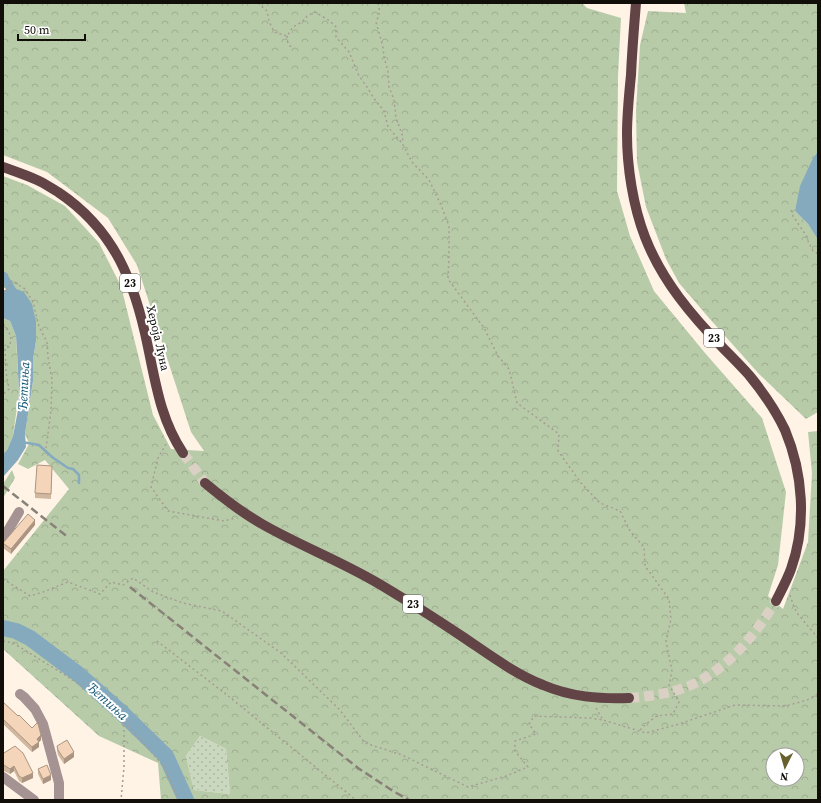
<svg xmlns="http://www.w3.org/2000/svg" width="821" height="803" font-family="'Source Serif 4',serif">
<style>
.grass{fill:url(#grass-dots)}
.forest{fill:url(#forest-crowns);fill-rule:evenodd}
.water{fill:#85aabe}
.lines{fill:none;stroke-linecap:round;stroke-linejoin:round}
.stream{stroke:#85aabe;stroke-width:2.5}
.canal{stroke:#85aabe;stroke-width:9}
.river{stroke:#85aabe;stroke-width:16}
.major-tunnel{stroke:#dad1c4;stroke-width:10;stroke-dasharray:10 5;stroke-linecap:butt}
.path{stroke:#a59d93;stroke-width:1.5;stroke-dasharray:2 3;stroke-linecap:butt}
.minor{stroke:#a59293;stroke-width:10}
.major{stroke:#624446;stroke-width:10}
.rail{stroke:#888177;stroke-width:2.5;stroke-dasharray:8 4;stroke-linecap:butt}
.wall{fill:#d2b79f}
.shaded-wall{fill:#ab9582}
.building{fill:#f4d5b9;stroke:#ab9582}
.labels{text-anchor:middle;stroke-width:4;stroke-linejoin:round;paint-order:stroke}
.shield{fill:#fff;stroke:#585653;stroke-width:1}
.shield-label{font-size:11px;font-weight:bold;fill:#110e09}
.street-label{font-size:12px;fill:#110e09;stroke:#fff}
.water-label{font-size:13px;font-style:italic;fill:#125674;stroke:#fff}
</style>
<defs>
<pattern id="grass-dots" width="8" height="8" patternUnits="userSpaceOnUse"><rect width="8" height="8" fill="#cad8bf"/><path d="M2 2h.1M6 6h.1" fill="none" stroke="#acb8a3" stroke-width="1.8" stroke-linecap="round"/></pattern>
<pattern id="forest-crowns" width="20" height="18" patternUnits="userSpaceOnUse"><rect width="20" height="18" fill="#b8cba9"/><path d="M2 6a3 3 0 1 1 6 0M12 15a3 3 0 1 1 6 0" fill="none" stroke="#9dad90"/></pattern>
</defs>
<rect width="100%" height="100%" fill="#fef3e5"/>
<path class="grass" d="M200,736L226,749L230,794L194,790L186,756Z"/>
<path class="forest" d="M3,3H582L587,8L621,18L618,76L617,191L630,236L654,291L705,353L762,418L786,492L778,565L768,596L783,609L808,542L812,473L808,432L818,431V800H161L158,763L99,736L3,649V571L69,489L45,460L28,469L18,464L29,444H35L29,443L25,434L33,381V360L36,341L14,288H3V176L27,185L65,206L99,243L121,286L153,415L171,449L204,451L191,432L137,265L108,218L47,172L3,155ZM200,736L226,749L230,794L194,790L186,756ZM773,755H797V779H773Z
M684,3H818V151L813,158L795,211L808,224L818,240V412L806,419L759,374L709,318L679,283L666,259L646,207L637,162L636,111L640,45L648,11L686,13Z
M3,318L10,321L16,336L19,393L13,436L7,450L3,454Z
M12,470L15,478L3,498V484Z"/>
<path class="water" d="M818,151V240L808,224L795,211L800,186L813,158Z
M14,288L24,292L32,304L36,322V341L33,360V381L25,434L26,447L18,460L3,477V454L7,450L13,436L18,410L19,393L17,351L16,336L10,321L3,318V290H6Z"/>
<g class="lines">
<path class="stream" d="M22,442L39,445L52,457L68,468L73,469L79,475V483"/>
<path class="canal" d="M3,276L11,289L16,300"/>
<path class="river" d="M3,628L16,631L30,638L78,674L121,712L166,756L186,800"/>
<path class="major-tunnel" d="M183,453L205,483
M629,698C650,696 670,694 689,686C727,670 755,635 776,601"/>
<path class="path" d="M258,3L267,11L269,21L274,32L287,36L293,27L302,22L307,16L315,12L330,21L336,27V37L349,52L359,76L367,87L373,97L384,111L388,127L402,143L412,162L429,180L441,205L449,226V256L448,279L484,328L498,356L509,369L517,403L559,434L558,451L581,483L600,503L620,511L630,531L644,547L645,566L669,599L671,619L666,641L672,671L669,685L679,702L673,714L657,716L646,724L639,731
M378,3C380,11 380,14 376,22L383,47L384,57L388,71L389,87L394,100L396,118L403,137L402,143
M287,36C287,42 288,45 293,48
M791,210L793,216L807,237L808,241L813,251L818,254
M3,285L7,289
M3,295L12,281L25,289L33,302L39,327L47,342L48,357L52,380L51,411L46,448
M3,325H4L11,336L10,346L5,349L6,372L9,389L3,394
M166,444L158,458L151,487L168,511L224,521L236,518
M3,579L30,596L43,592L68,582L100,594L111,582L123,585L133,578L153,592L183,603L222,611L281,653L339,709L365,743L402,755L468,787L506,776L528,767L515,751V741L536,734L529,724L534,716L589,718L603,720
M3,595H4
M790,595L794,607L797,613L818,638
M3,641L13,643L57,670L90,691L124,722V767L121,800
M157,641L227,695L356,800
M596,708L603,720L646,733L679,724L735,705L786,706L807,700L818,694
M124,722L142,741L165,768L179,800"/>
<path class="minor" d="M3,539L19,512
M20,694L24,697L35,709L43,724L59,783V800
M3,777L34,800"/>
<path class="major" d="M636,3C634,27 632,51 631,75C629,95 627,114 627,134C627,167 633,206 645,237C662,281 692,316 724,349C733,358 741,366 749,375C763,392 776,411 785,430C803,473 807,524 791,569C787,580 781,591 776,601
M3,167C14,171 26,175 37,180C44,183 51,188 58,192C115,230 135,283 148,347C156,385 161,420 183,453
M205,483C223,498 241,512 262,524C302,547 346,563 386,588C411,603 436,619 460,635C487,653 513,673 543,685C571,697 599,699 629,698"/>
<path class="rail" d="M3,486L69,538
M130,587L358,768L393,791L409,800"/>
</g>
<path class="wall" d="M52,466L51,499L35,498V493Z
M35,525L11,554L3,548V543Z
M3,702L41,740L39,742V747L32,752L3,724Z
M57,746L74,757L64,764L58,755L57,751Z
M3,752L33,778L22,783L19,781L14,771L10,774L4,771H3Z
M38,769L51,780L43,784L38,774Z"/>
<path class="shaded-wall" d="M35,520V525L11,554V549Z
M41,735V740L39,742V747L32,752V747L37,739Z
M74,752V757L64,764V759Z
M14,766V771L10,774V769Z
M33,773V778L22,783V778Z
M51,775V780L43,784V779Z"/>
<path class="building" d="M37,465L52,466L51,494L35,493Z
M28,514L35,520L11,549L3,543Z
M3,702L18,716L19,715L32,728L37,723L38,724L41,735L37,739L39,742L32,747L3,719Z
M67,740L74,752L64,759L58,750L57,746Z
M15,746L23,753L33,773L22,778L19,776L14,766L10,769L4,765L3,766V752L4,753Z
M47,765L51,775L43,779L38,769Z"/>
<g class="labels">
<g class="shield">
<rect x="120" y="274" width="20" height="18" rx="3"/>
<rect x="704" y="329" width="20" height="18" rx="3"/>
<rect x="403" y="595" width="20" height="18" rx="3"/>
</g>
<g class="shield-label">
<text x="130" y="287">23</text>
<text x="714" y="342">23</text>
<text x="413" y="608">23</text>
</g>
<g class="street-label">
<text transform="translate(158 338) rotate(77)" y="4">Хероја Луна</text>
</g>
<g class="water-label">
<text transform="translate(23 386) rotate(-87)" y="5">Ђетиња</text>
<text transform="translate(108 701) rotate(42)" y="5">Ђетиња</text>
</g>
</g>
<rect width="821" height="803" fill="none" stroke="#110e09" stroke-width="8"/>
<g transform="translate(785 767) rotate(185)"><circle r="19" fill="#ffffff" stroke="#a09f9d"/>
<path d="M0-3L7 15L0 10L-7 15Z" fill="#68612e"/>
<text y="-6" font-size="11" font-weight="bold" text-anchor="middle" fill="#110e09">N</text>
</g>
<path d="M18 34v6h67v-6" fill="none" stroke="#110e09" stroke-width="2"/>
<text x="24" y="34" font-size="12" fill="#110e09" stroke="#ffffff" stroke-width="3" paint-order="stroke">50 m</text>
</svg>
